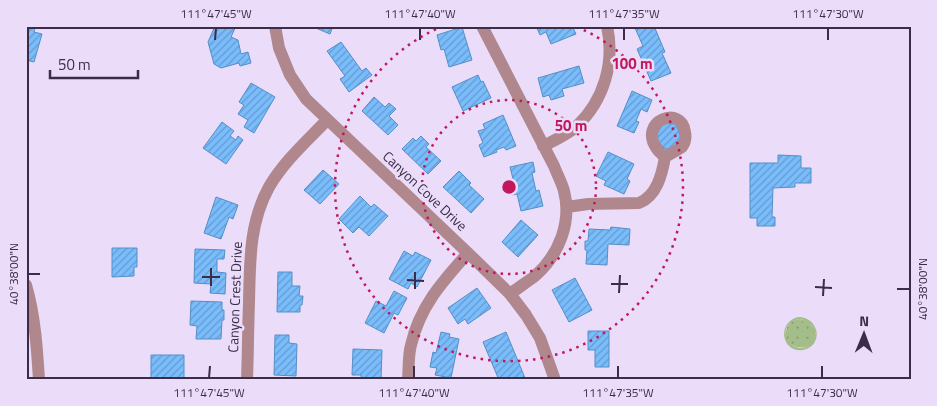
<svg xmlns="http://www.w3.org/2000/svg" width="937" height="406" font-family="'Titillium Web',sans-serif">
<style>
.grass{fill:url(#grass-dots)}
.green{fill:#a5bd8b;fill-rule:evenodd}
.building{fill:url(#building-hatch);stroke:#548fc6}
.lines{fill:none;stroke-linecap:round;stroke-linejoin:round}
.minor{stroke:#b1878e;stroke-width:12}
.ticks{fill:none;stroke:#3b2c48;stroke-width:2}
.ring{fill:none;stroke:#c2185b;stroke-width:2.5;stroke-dasharray:2.5 5}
.labels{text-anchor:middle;stroke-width:5;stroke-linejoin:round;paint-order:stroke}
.street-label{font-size:14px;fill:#3b2c48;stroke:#ebdcf9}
.centre{fill:#c2185b;stroke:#ebdcf9;stroke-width:2.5}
.ring-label{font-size:15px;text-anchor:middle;font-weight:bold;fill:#c2185b;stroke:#ebdcf9;stroke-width:5;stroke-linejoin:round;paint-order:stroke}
.neatline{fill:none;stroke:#3b2c48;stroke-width:2}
.ticks-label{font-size:12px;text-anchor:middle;fill:#3b2c48}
</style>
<defs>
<pattern id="grass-dots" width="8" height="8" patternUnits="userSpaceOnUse" patternTransform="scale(1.25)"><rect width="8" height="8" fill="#a5bd8b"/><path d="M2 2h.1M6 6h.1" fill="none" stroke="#889a74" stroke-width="1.8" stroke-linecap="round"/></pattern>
<pattern id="building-hatch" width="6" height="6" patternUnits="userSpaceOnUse" patternTransform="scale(1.25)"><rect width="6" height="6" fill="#7abdfc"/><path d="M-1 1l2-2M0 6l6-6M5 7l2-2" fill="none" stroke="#659ace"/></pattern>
</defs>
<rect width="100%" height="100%" fill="#ebdcf9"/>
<path class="grass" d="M799,319L809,321L815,329C819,358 778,349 787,328C789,322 794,320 799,319Z"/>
<path class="green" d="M798,317C820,317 824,346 803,350C782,353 776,323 798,317ZM799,319C810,320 820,329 813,340C799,364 768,327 799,319Z
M805,322L807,324V327L802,332L811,330L815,334L809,337L798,334L804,337L807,341L804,344L797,343L796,341V340L800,338V340H802L801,337L794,335L793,338H794L795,336V338L794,340L787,333L790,330L792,331V328L795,326L796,328L795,330L794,328V330H802L803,326H801L800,328L797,325L799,323Z"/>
<path class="building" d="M26,26H35L34,32L42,34L34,62L26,60Z
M215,26H236L231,37L238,40L241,54L248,52L251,63L240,66L239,63L221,68L214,64L208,42Z
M311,26H333L330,34Z
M536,26H572L576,34L551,44L546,32L540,35Z
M640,26H654L665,52L662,53L671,73L651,81L637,49L643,46L635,28Z
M462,27L472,60L449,67L444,49L441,50L437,35Z
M341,42L362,71L366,68L372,75L349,92L340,79L345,76L327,51Z
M579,66L584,83L562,89L564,96L551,100L549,95L543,97L538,78Z
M478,75L481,82L483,81L491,98L463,111L452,87Z
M251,83L275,97L254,133L244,127L248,120L238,114L244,105L239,102Z
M632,91L652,100L647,112L641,109L636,121L639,122L634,133L617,126Z
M374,97L385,107L389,103L396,109L389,116L398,125L388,135L362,111Z
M503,115L516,146L506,150L504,147L496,150L497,152L484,157L479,145L483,143L478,131L485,129L483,124Z
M222,122L234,131L230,136L236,140L238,136L243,140L226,164L203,148Z
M663,123L676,124L682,140L676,146L668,149L664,148L655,138Z
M421,136L429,144L426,147L441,161L428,174L402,149L413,138L416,141Z
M608,152L634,164L627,179L630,181L624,194L604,185L606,181L596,176Z
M778,155L801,156V168H811V183H795V187L773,188L772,217H775V226H757V218H750V163H778Z
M533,162L535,172L532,173L536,191L539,190L543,206L521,211L517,194L512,195L509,180L513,179L510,167Z
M323,170L339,184L320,204L304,190Z
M459,171L471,183L469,185L484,199L471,213L443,187Z
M360,196L371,207L374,204L388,216L369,236L359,227L353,233L339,219Z
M216,197L238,205L233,219L229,217L221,239L204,233Z
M521,220L538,235L518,257L502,242Z
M611,227L630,229L629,245L608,244L607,265L586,264L587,250H585V241H588L589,229L610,230Z
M112,248H137V267H134V276L112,277Z
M195,249L225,250L224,259H217V272L226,273L225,294L210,293L211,284L194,283Z
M404,251L413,256L415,252L431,260L417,287L411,283L408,289L389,279Z
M278,272H292V286H300L299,296H303L302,305H300V312H277Z
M575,278L592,310L569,322L552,290Z
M477,288L491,308L468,324L465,319L458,324L448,308Z
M394,291L407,298L398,315L394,313L384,333L365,323L376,301L386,306Z
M191,301L222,302V310H224V320H222L221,339H196L197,326L190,325Z
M588,331H609V367H595V350H588Z
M441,332L450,334L449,337L459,339L451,378L435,375L437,368L430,367L433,352L436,353Z
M506,332L525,378L521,380H499L483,342Z
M275,335H289V343L297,344L296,376L274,375Z
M353,349L382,350L381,380H361V375H352Z
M151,355H184V380H151Z"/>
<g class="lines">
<path class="minor" d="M275,26L279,48L290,75L306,99L468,253L510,294L526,315L540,338L555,380
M482,26L554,166C557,174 562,183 564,191C572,222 559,255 535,276C527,282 518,288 510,294
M543,146C555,140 567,135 577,126C604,100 615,63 607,26
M567,207L588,204L639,203C657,196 662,174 665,157C670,154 678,150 682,147C685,143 686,137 685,132C682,104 637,121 657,149C659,152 663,155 665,157
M26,285C35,316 37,348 39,380
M247,380C248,354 248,328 249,303C250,262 249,223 269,187C284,161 307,141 327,120
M408,380C409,368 408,356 411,345C420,306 443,281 468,253"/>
</g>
<path class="ticks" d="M215,40L216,28M420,40V28M624,40V28M828,40V28M28,274H40M202,277H220M407,280L424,281M611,284H628M211,286V268M815,287L832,288M415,289V272M897,289H910M619,293L620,275M823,296L824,279M209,378L210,366M414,378V366M618,378V366M822,378V366"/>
<g class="ring">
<circle cx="509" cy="187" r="87"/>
<path d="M577 27A174 174 0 1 1 441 27"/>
</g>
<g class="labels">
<g class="street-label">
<text transform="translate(425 191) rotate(43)" y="5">Canyon Cove Drive</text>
<text transform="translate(235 297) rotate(-88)" y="5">Canyon Crest Drive</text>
</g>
</g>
<circle cx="509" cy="187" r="8" class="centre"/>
<g class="ring-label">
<text x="632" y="69">100 m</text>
<text x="571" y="131">50 m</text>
</g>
<rect width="937" height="406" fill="none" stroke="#ebdcf9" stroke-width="55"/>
<g transform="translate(864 334) rotate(1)" stroke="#ebdcf9" stroke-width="4" paint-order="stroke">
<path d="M0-4L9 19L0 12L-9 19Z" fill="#3b2c48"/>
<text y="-8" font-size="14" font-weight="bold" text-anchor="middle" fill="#3b2c48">N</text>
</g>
<path d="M50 70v8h88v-8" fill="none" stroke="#3b2c48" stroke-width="2.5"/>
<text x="58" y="70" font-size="15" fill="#3b2c48" stroke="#ebdcf9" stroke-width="4" paint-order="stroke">50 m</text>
<rect x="28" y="28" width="882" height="350" class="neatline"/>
<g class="ticks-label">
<text x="216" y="18">111°47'45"W</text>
<text x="420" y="18">111°47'40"W</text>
<text x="624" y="18">111°47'35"W</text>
<text x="828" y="18">111°47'30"W</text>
<text transform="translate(14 274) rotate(-90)" y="4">40°38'00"N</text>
<text transform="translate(923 289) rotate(-90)" y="4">40°38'00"N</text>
<text x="209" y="397">111°47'45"W</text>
<text x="414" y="397">111°47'40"W</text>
<text x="618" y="397">111°47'35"W</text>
<text x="822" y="397">111°47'30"W</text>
</g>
</svg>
